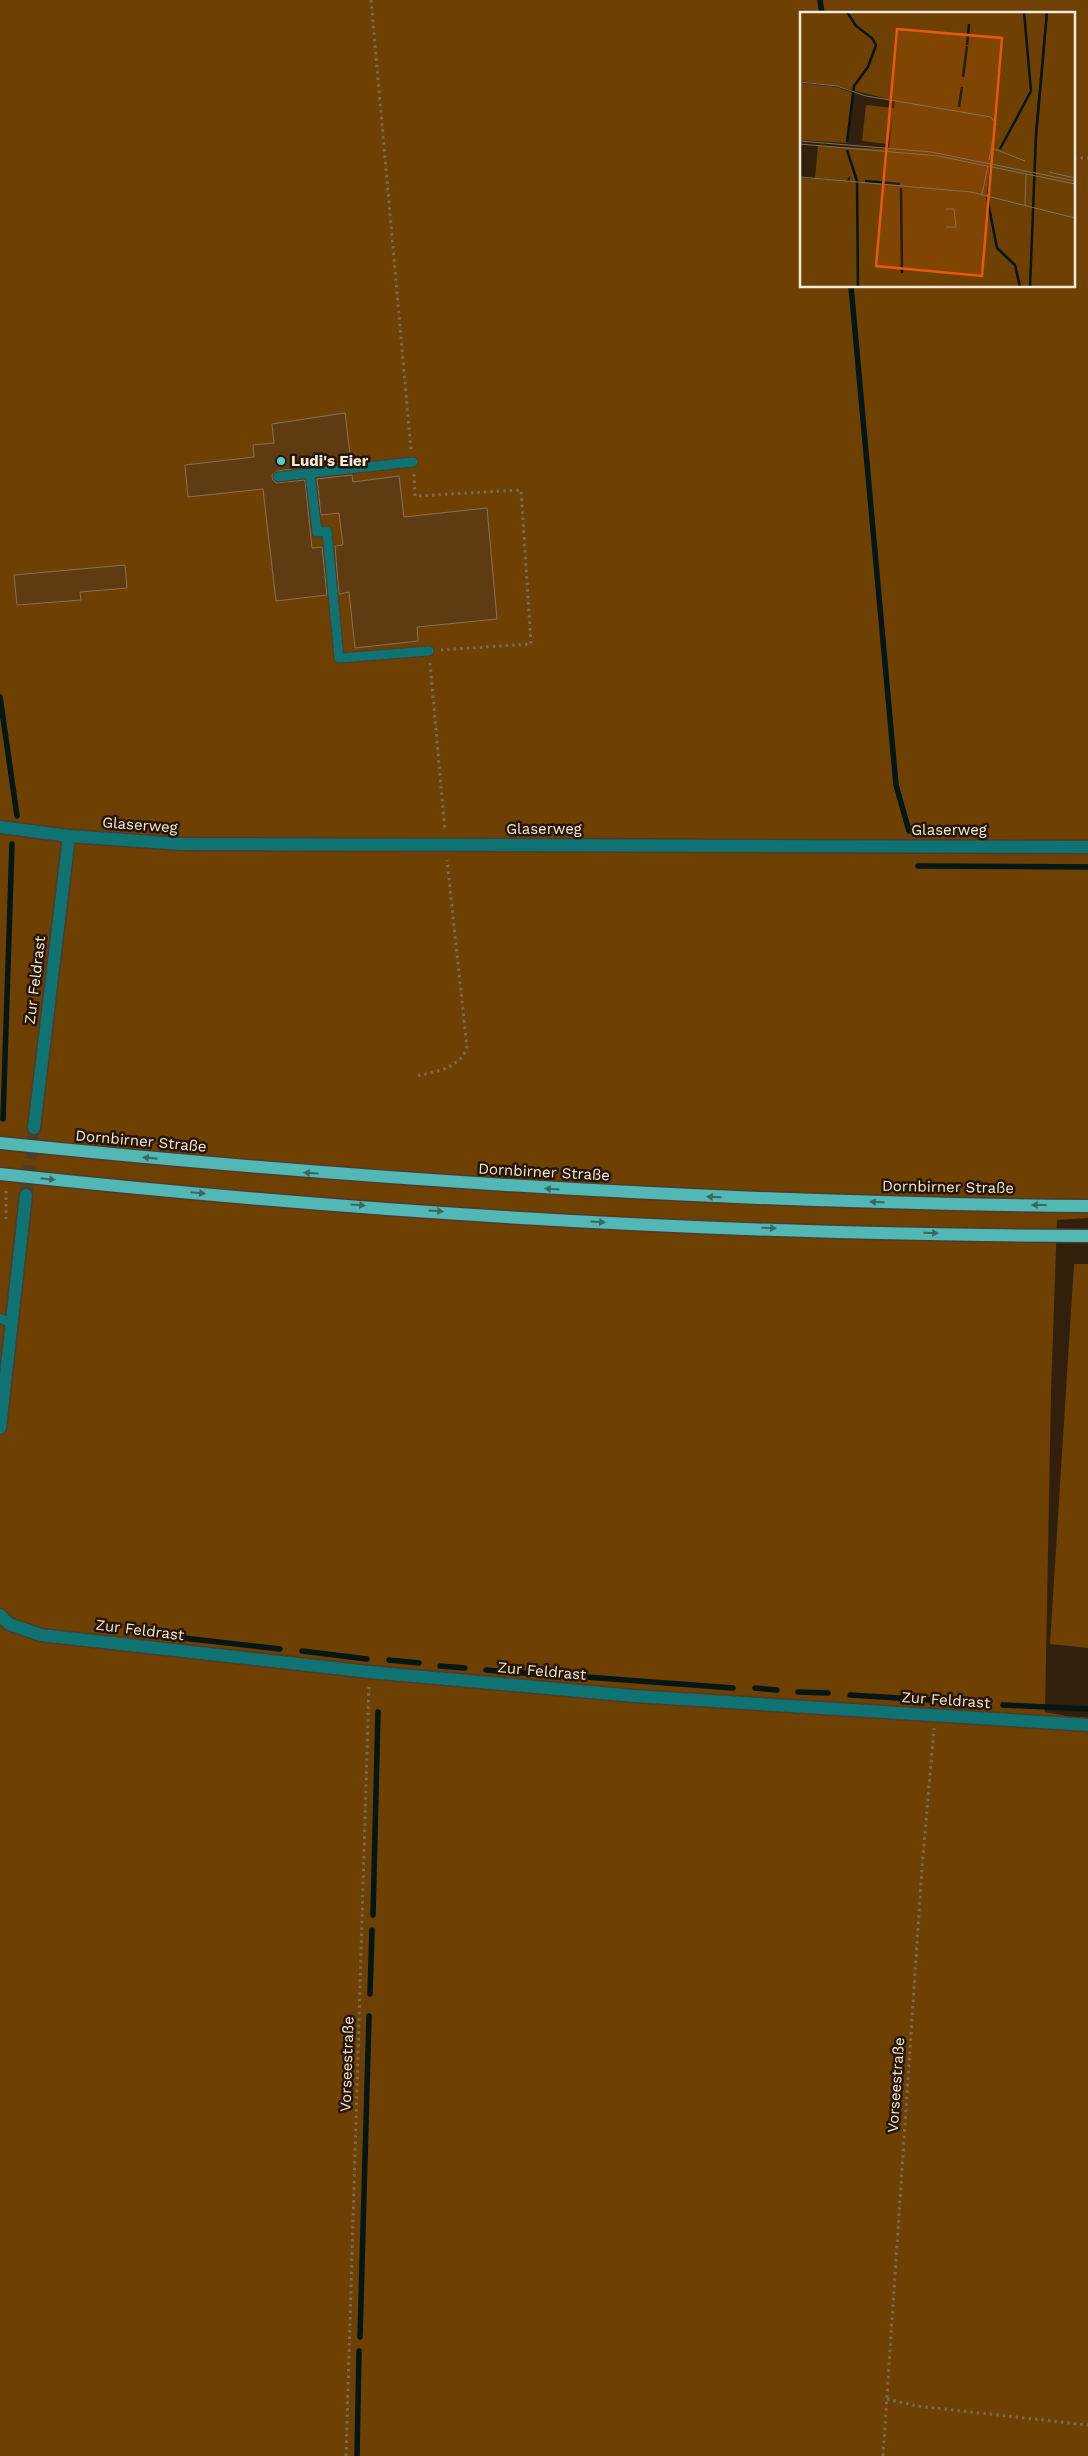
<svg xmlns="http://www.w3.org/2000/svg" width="1088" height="2456" font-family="'Work Sans',sans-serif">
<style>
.green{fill:#6e4102;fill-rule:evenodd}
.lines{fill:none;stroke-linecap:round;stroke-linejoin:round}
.stream{stroke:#041616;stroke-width:5.5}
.building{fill:#5f3b11;stroke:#87715c}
.street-tunnel{stroke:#4f3e2c;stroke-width:12;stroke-dasharray:12 6;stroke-linecap:butt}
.lane-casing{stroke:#4d3c2a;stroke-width:11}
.street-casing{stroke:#4d3c2a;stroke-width:15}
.primary-casing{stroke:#4d3c2a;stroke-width:15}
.path{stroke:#7a6a5a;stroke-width:3;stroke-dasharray:2.5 4;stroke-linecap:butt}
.lane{stroke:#0e7372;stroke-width:9}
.street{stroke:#0e7372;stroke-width:12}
.primary{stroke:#52b8b6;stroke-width:12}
.oneway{fill:#3d675d}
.poi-dot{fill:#53cdca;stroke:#281604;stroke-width:2}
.labels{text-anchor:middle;stroke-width:5;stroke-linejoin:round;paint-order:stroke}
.poi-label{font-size:15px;font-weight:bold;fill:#f6eade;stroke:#281604;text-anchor:start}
.street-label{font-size:15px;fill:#f6eade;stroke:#281604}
.inset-river{fill:none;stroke:#041616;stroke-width:2.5}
.inset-road{fill:none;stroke:#807161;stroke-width:1}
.view{fill:#e8590c;fill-opacity:0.15;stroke:#e8590c;stroke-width:2.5}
.inset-edge{fill:none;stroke:#f6eade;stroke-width:2.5}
</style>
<rect width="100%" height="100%" fill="#32200d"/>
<path class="green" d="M0,0H1088V1218L1057,1220L1051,1392L1045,1712L1088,1720V2456H0ZM802,14H1074V286H802Z
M1074,1264H1088V1648L1050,1644Z"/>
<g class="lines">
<path class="stream" d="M820,0L822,14
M851,286L896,785L909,831
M0,697L17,816
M918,866L1088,867
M3,1119L12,844
M183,1638L280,1649
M302,1651L367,1659
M389,1660L419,1663
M440,1666L465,1668
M486,1670L548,1675
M573,1676L733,1688
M755,1688L777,1690
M798,1692L828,1693
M850,1695L981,1703
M1003,1705L1088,1709
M373,1915L378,1712
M370,1994L372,1930
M360,2337L369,2016
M357,2456L359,2351"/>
</g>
<path class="building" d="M345,413L351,462L277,471L272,475L273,480L276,483L305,480L312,548L322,547L327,595L276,601L263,489L188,497L185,465L254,457L253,445L274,443L272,424Z
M352,475L353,482L399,476L404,517L487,508L497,619L417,627L418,641L355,648L349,592L339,594L335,546L343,545L339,513L321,515L317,479Z
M125,565L127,588L80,592L81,600L17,605L14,575Z"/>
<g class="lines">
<path class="street-tunnel" d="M26,1195L34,1128"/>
<g class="lane-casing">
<path id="lane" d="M413,462L310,473L317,532L327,531L339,658L429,651
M278,477L310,473
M0,1318L11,1323"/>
</g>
<g class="street-casing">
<path id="street" d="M0,827L69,836L182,844L1088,847
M34,1128L69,836
M0,1428L26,1195
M0,1615L9,1624L41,1635L369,1672L634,1696L1088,1725"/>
</g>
<g class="primary-casing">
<path id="primary" d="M0,1143C362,1180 724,1203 1088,1206
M0,1174C361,1213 725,1235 1088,1236"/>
</g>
<path class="path" d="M371,0L411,450
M1074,158H1088
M414,474L415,496L521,490L531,644L441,650
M430,663L445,831
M418,1076C438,1071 459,1068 467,1048L447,860
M6,1191V1219
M887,2399L917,2406L1088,2425
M346,2456L369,1685
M883,2456L922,1868L934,1728"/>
<use href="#lane" class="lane"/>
<use href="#street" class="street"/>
<use href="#primary" class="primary"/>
</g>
<defs><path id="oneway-solid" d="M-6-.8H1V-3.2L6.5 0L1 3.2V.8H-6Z" transform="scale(1.25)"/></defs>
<g class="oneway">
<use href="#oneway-solid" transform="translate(150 1158) rotate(-174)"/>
<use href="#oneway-solid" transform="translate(311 1173) rotate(-176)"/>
<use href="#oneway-solid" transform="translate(48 1179) rotate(6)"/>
<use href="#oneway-solid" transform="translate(552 1189) rotate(-177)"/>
<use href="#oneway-solid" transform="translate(198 1193) rotate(5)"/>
<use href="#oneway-solid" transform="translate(714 1197) rotate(-178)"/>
<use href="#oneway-solid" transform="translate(877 1202) rotate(-179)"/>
<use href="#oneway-solid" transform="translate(358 1205) rotate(4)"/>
<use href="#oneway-solid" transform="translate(1039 1205) rotate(-180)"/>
<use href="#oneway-solid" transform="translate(436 1211) rotate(4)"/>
<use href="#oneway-solid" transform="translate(598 1222) rotate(4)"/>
<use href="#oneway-solid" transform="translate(769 1228) rotate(2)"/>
<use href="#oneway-solid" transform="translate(931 1233) rotate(1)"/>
</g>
<circle class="poi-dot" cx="281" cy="461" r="5"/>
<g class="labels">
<g class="poi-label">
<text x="291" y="466">Ludi's Eier</text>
</g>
<g class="street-label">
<text transform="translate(140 825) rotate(4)" y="5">Glaserweg</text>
<text x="544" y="834">Glaserweg</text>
<text x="949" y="835">Glaserweg</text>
<text transform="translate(35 980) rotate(-83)" y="5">Zur Feldrast</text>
<text transform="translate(141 1141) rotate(5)" y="5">Dornbirner Straße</text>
<text transform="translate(544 1172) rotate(3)" y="5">Dornbirner Straße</text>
<text transform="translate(948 1187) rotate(1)" y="5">Dornbirner Straße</text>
<text transform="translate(140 1630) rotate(7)" y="5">Zur Feldrast</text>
<text transform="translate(542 1671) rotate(5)" y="5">Zur Feldrast</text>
<text transform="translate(946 1700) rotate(4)" y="5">Zur Feldrast</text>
<text transform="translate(347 2064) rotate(-88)" y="5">Vorseestraße</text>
<text transform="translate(896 2085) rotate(-86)" y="5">Vorseestraße</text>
</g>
</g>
<g transform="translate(800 12)">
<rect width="275" height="275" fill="#32200d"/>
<path d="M0,0H246L235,119L234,163L248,0H275V275H0V166L50,169V164L46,169L15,166L18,134L89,137L93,103L88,132L62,129L66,93L94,96L95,89L37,74L0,69ZM0,71L36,75L53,81L47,131L0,128Z" fill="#6e4102"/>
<path class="inset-river" d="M167,33L169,12M163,65L167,34M159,95L162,75M47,130L54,74L68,55L76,33L72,26L56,14L47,0M200,137L231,79L224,0M47,138L57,169L58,275M65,169L100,172M101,176L102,261M188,182L191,155M187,185L197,236L215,253L220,275M230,275L236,123L247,0"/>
<path class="inset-road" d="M0,70L37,74L66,84L191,105L196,112L189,148M0,129L131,140L275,169M0,132L138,144L275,172M192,136L225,149M249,160L275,166M0,165L171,180L275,206M182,182L188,154M225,193L226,163M146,197H154L156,215H146"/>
<path class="view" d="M97,17L202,26L182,264L76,254Z"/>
<rect width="275" height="275" class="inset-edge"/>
</g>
</svg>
